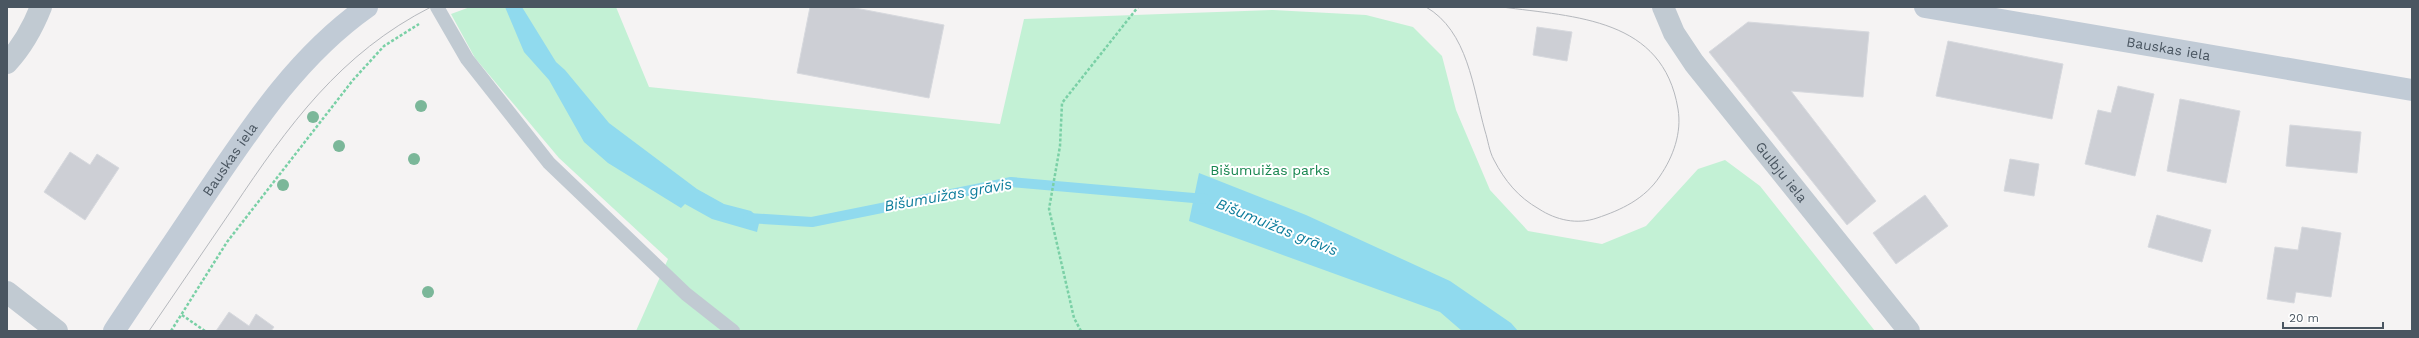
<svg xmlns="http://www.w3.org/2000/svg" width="2419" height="338" font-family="'Work Sans',sans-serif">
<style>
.green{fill:#c3f1d5}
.water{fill:#90daee}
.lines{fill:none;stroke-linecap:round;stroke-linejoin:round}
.stream{stroke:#90daee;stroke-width:10}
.building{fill:#cdcfd5;stroke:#d7d9de}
.path{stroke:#7ad0a6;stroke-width:2.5;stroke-dasharray:3 2;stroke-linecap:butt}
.lane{stroke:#c1cad2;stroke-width:14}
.street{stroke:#c1cad2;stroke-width:22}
.secondary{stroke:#c1cbd6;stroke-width:22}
.tram{stroke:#b5b8bd;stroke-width:1}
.tree{fill:#7bb799}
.labels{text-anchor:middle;stroke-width:4;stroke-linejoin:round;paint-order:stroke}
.street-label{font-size:14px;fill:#4a5661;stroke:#fff}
.park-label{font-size:14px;fill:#17864f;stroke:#fff}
.water-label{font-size:15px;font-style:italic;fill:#0c7c9b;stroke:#fff}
</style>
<rect width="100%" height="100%" fill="#f5f3f3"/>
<path class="green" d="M470,7H616L649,87L1000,124L1024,19L1273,10L1366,15L1413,27L1442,56L1456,110L1490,190L1528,231L1602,244L1646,226L1698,169L1725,160L1760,186L1875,331H636L668,259L559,158L475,58L451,14Z"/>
<path class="water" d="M505,7H522L556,62L565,70L609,123L697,189L724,204L751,211L760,219L757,232L712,219L685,204L681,208L608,163L584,142L549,80L524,52Z
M1199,173L1306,215L1450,281L1511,323L1518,331H1462L1440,312L1189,221Z"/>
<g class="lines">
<path class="stream" d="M748,218L812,222L1011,182L1205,199"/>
</g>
<path class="building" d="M810,7H850L944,25L929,98L797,73Z
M1748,22L1869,32L1863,97L1791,91L1876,201L1847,225L1709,52Z
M1537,27L1572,32L1567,61L1533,55Z
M1948,41L2063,64L2052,119L1936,96Z
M2118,86L2154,94L2135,176L2085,164L2098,110L2111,113Z
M2180,99L2240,111L2226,183L2167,171Z
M2290,125L2361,132L2357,173L2286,166Z
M70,152L90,165L97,154L119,168L85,220L44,192Z
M2010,159L2039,164L2034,196L2004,191Z
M1925,195L1948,226L1896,264L1873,233Z
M2157,215L2211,230L2202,262L2148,247Z
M2302,227L2341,233L2331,297L2296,292L2294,303L2267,299L2275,247L2298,250Z
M229,312L249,326L256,314L274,327L271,331H216Z"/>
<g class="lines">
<path class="path" d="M182,315L205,331
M171,331L227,242L353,80L384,46L419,24
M1081,331L1074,318L1049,209L1060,146L1062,103L1138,7"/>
<path class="lane" d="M437,7L467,59L549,163L686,294L733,331"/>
<g class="street">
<path id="s1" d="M1663,7L1674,33L1694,63L1909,331"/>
<path d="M7,63C22,47 33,27 41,7"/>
<path d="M7,292L57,331"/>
</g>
<g class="secondary">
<path id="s2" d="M1925,7L2412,90"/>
<path id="s3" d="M114,331C143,287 173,244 202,200C250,129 296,57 367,7"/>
</g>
<path class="tram" d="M1426,7C1468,31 1473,88 1485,131C1488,140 1489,151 1494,160C1505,181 1518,197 1539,209C1556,220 1577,225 1597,218C1621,210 1645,199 1660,176C1673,157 1682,133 1678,109C1663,18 1576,17 1502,7
M149,331C177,290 205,249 233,208C288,126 340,53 431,7"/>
</g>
<g class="tree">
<circle cx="421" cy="106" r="6"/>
<circle cx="313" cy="117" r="6"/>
<circle cx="339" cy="146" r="6"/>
<circle cx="414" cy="159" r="6"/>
<circle cx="283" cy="185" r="6"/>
<circle cx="428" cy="292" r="6"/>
</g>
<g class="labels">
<g class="street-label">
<text dy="5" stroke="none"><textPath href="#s2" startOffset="247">Bauskas iela</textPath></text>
<text dy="5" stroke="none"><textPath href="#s3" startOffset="207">Bauskas iela</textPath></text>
<text dy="5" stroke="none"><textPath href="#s1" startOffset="204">Gulbju iela</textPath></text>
</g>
<g class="park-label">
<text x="1270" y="175">Bišumuižas parks</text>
</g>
<g class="water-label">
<text transform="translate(948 195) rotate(-10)" y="5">Bišumuižas grāvis</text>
<text transform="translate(1277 227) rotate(22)" y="5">Bišumuižas grāvis</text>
</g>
</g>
<rect width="2419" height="338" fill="none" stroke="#4a5661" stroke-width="16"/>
<path d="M2283 322v6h100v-6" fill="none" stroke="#4a5661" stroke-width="2"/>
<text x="2289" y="322" font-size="12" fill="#4a5661" stroke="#ffffff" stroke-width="3" paint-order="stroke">20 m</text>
</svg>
